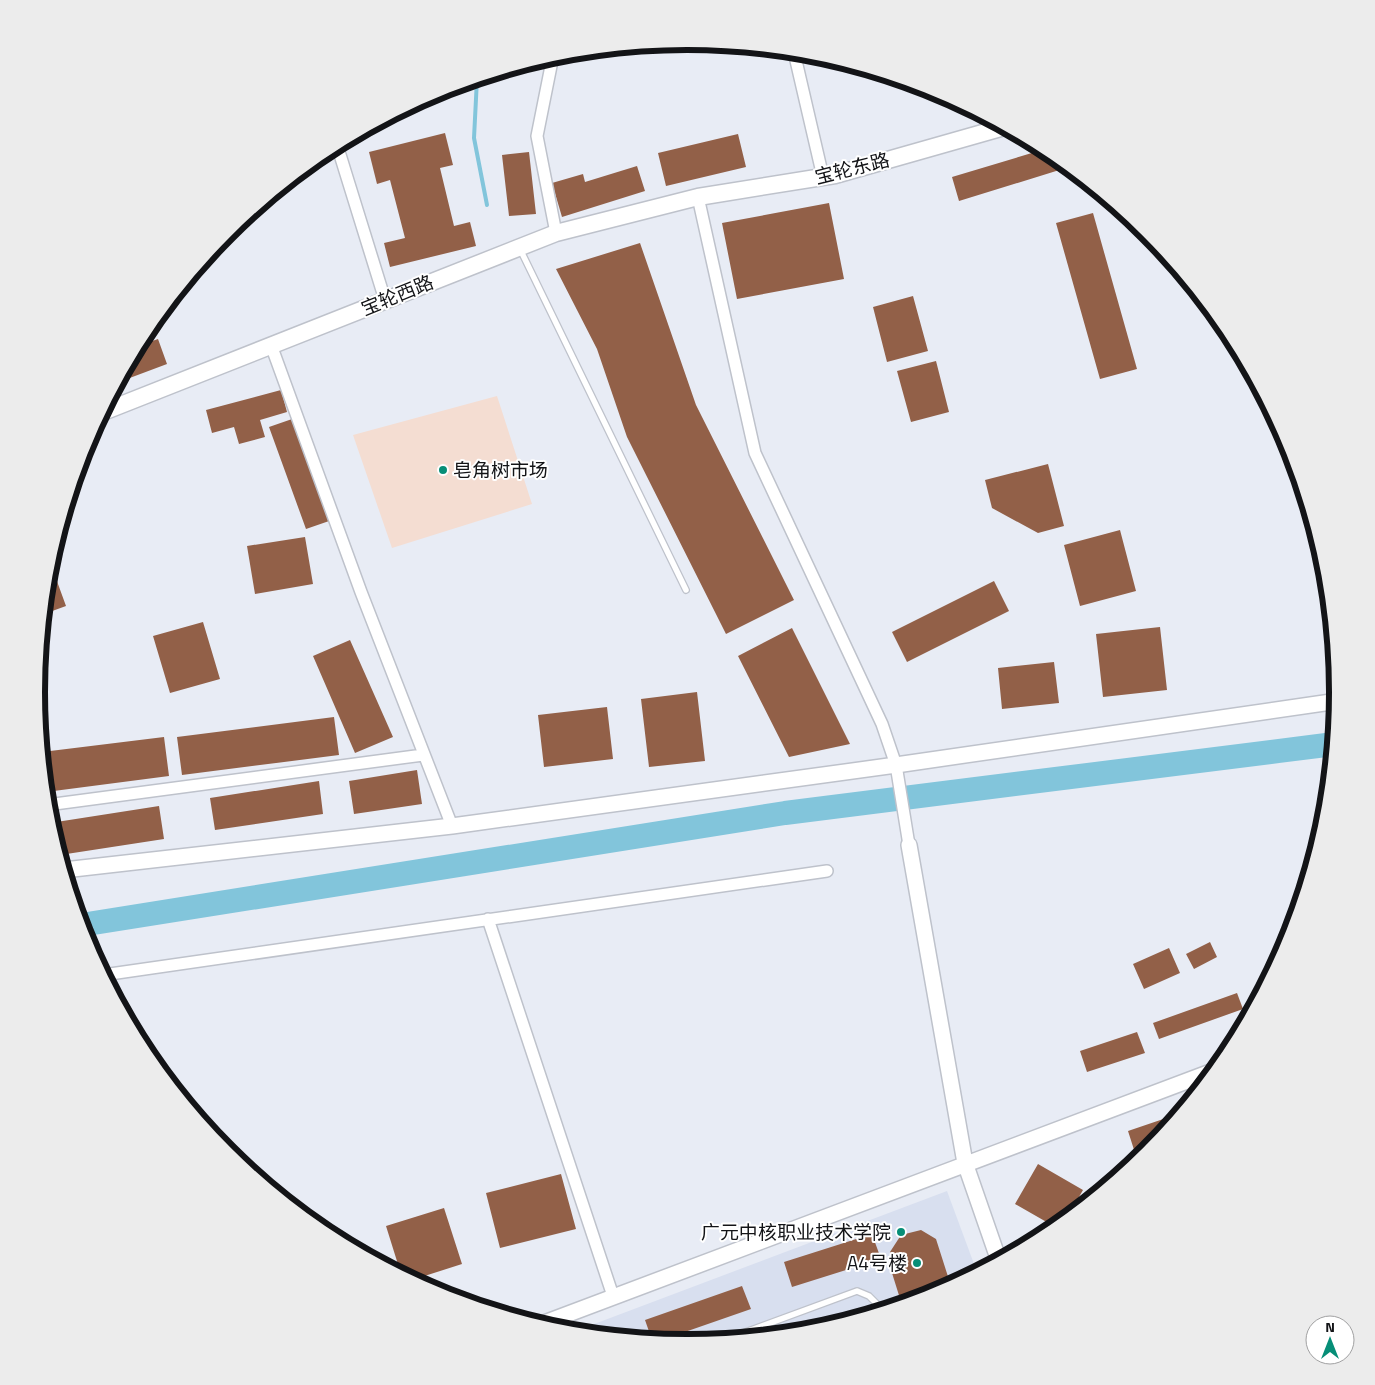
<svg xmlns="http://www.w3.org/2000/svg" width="1375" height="1385" font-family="'Titillium Web','Noto Sans SC',sans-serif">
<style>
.commercial{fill:#f4ddd2}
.built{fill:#d8dfef}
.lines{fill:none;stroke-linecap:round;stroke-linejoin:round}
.stream{stroke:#82c5db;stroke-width:4}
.river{stroke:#82c5db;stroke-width:24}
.building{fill:#926048}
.service-casing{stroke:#bec2cb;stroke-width:8}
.minor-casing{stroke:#bec2cb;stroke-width:14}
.tertiary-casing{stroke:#bec2cb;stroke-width:18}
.secondary-casing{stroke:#bec2cb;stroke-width:19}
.service{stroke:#fff;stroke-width:5.5}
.minor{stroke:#fff;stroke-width:11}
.tertiary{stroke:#fff;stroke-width:15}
.secondary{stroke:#fff;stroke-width:16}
.poi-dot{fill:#068e77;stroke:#fff;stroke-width:2}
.labels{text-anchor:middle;stroke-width:4;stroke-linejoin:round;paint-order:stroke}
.street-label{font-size:19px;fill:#131417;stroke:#fff}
.poi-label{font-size:19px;fill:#131417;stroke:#fff;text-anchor:end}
.rim{fill:none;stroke:#131417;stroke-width:6}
</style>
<rect width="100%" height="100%" fill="#e8ecf5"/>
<path class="commercial" d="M497,396L532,504L392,548L353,435Z"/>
<path class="built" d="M947,1191L977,1272L936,1294L814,1331L687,1344L573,1332Z"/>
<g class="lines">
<path class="stream" d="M477,79L474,138L487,205"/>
<path class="river" d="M81,925L785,813L1334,744"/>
</g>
<path class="building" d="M445,133L453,165L440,168L454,226L470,222L476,246L390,267L384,243L405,238L390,180L377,184L369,152Z
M738,134L746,167L666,186L658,153Z
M1045,149L1069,167L959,201L952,177Z
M529,152L536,214L509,216L502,155Z
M319,157L321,165L302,171Z
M637,166L645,191L562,217L552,183L583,174L585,182Z
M829,203L844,279L737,299L722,223Z
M1093,213L1137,369L1100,379L1056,223Z
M640,243L696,405L794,600L726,634L627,437L597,349L556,269Z
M913,296L928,351L887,362L873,307Z
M158,339L167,364L119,382L138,346Z
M936,361L949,412L911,422L897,371Z
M281,390L287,412L260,420L265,437L239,444L234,427L212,433L206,410Z
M295,418L332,520L306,529L269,427Z
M1048,464L1064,526L1038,533L992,508L985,480Z
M1120,530L1136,591L1080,606L1064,545Z
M305,537L313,584L255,594L247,546Z
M50,562L66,606L44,614L49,565Z
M994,581L1009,611L907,662L892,632Z
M203,622L220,679L170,693L153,636Z
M1160,627L1167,690L1103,697L1096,634Z
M792,628L850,744L789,757L738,656Z
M350,640L393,737L355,753L313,656Z
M1054,662L1059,703L1002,709L998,668Z
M697,692L705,761L649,767L641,699Z
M607,707L613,759L544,767L538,715Z
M334,717L339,755L182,775L177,737Z
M164,737L169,776L46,792L42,752Z
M417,770L422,804L354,814L349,781Z
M319,781L323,814L215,830L210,798Z
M159,806L164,839L60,855L50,823Z
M1210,942L1217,957L1194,969L1186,954Z
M1169,948L1180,973L1144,989L1133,964Z
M1237,993L1243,1009L1159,1039L1153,1023Z
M1137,1032L1145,1053L1087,1072L1080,1051Z
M1181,1113L1149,1152L1136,1156L1128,1131Z
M239,1148L246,1169L226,1152Z
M1038,1164L1083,1190L1065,1221L1057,1228L1015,1204Z
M561,1174L576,1229L500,1248L486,1193Z
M444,1208L462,1264L412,1280L401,1274L386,1226Z
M921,1230L936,1239L951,1286L936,1294L902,1305L892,1273L890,1252L901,1235Z
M872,1234L881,1259L792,1287L784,1262Z
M742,1286L751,1309L659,1341L652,1340L645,1320Z"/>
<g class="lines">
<g class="service-casing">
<path id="service" d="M520,249L686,590
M724,1340L857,1291L869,1296L883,1310"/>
</g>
<g class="minor-casing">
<path id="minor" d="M794,52L823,177
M553,56L537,136L556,233
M337,145L385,300
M698,197L755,453L882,724L896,765L909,845
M271,345L361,592L452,826
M47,805L423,755
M488,919L613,1296
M103,975L827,871"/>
</g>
<g class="tertiary-casing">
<path id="tertiary" d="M909,845L965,1163L999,1261
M64,870L452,826L896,765L1338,701
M539,1325L1216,1070"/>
</g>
<g class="secondary-casing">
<path id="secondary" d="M103,412L556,233L698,197L835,175L1004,127"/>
</g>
<use href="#service" class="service"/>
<use href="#minor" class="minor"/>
<use href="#tertiary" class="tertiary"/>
<use href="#secondary" class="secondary"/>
</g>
<g class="poi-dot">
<circle cx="443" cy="470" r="5"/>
<circle cx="901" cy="1232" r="5"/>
<circle cx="917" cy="1263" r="5"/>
</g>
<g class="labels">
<g class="street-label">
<text transform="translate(852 168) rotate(-14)" y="7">宝轮东路</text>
<text transform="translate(397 295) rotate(-22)" y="7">宝轮西路</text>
</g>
<g class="poi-label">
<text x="453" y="477" text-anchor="start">皂角树市场</text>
<text x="891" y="1239">广元中核职业技术学院</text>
<text x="907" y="1270">A4号楼</text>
</g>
</g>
<path d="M0 0H1375V1385H0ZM45 692a642 642 0 1 1 1284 0a642 642 0 1 1-1284 0Z" fill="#ececec" fill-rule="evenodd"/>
<path class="rim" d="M45 692a642 642 0 1 1 1284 0a642 642 0 1 1-1284 0Z"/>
<g transform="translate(1330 1340)"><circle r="24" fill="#ffffff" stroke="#a1a1a2"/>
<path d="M0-4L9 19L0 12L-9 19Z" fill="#068e77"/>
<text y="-8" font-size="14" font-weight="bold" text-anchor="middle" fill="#131417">N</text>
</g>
</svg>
